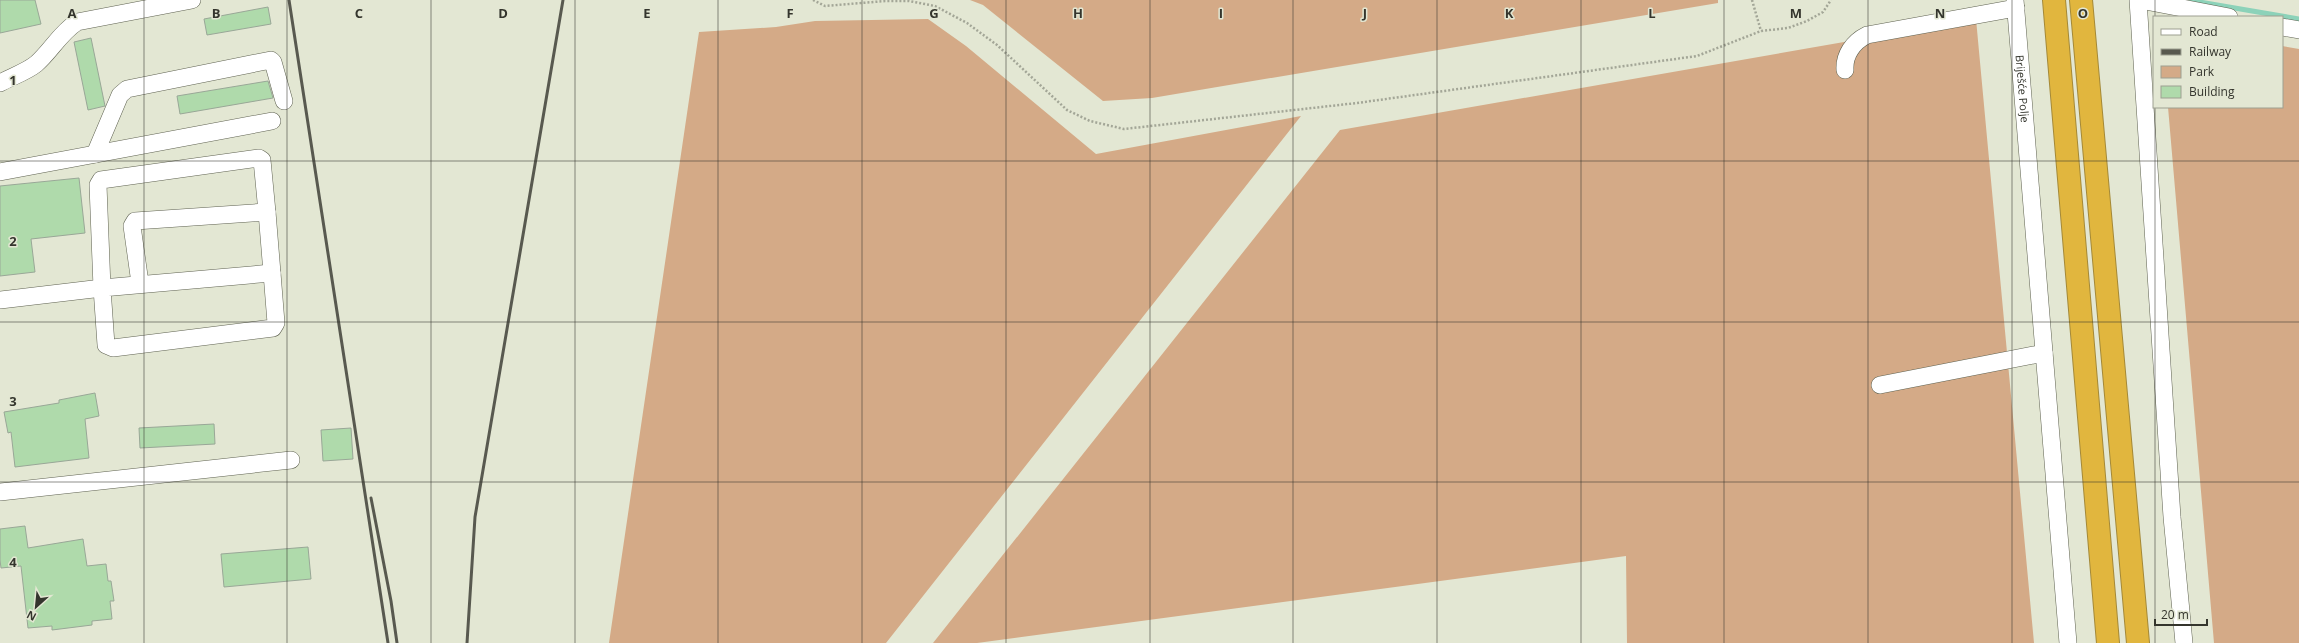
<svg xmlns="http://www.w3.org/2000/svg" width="2299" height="643" font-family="'Open Sans',sans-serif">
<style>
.green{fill:#d4aa87}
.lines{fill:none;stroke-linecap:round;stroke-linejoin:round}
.stream{stroke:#8cd2b9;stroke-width:5}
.building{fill:#afdaab;stroke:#99a797}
.minor-casing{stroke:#5f6251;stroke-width:18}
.highway-casing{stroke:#a48938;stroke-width:24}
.path{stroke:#a3a697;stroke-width:2.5;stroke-dasharray:2 2;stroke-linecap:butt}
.minor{stroke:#fff;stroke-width:17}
.highway{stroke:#e1b63e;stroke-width:22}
.rail{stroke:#58594f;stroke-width:3}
.grid{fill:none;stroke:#34352d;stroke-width:1;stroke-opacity:0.55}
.labels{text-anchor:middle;stroke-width:3;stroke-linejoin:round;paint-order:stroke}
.street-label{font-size:11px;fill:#34352d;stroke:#e3e7d3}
.grid-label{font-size:13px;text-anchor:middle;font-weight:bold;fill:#34352d;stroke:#e3e7d3;stroke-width:3;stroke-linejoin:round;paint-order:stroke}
</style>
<rect width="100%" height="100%" fill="#e3e7d3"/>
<path class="green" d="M970,0H1718V3L1152,98L1103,101L983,5Z
M928,19L966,46L1096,154L1301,116L886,643H609L699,32L776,27L815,21Z
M1976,19L2034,643H1627L1626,556L977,643H933L1340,130Z
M2282,46L2299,49V643H2214L2168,107H2282Z"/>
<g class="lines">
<path class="stream" d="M2188,0L2299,19"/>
</g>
<path class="building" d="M0,0H35L41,24L0,33Z
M268,7L271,24L207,35L204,19Z
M91,38L105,106L88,110L74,42Z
M268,81L273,98L180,114L177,96Z
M79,178L85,233L31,239L35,272L0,276V186Z
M95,393L99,416L85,419L89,458L15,467L11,432L8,433L4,412L59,403V400Z
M214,424L215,444L140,448L139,428Z
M351,428L353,459L323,461L321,430Z
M25,526L28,548L83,539L87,566L106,564L108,581H111L114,601H110L112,619L92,621V625L52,630V626L28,628L21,566L1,568L0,560V529Z
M308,547L311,579L224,587L221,554Z"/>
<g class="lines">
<g class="minor-casing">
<g id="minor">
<path id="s1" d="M2015,0L2068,643"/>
<path d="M2138,0L2172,517L2184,643"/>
<path d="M2140,0L2229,17"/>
<path d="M2282,27L2299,30"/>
<path d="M1845,70C1844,55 1853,42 1867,35L2016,8"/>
<path d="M0,83C11,77 26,72 36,64C51,51 60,33 77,22L192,0"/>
<path d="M95,154L120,95L127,89L271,60L273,62L284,101"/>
<path d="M0,172L272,121"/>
<path d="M272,273L276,323L273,328L113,348L106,345L102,288Z"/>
<path d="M140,283L132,226L135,221L267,212L272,273"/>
<path d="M0,300L102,288L98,185L101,180L259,158L262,160L267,212"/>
<path d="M1880,385L2044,353"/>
<path d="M0,492L291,460"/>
</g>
</g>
<g class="highway-casing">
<path id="highway" d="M2054,0L2108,643
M2081,0L2138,643"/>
</g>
<path class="path" d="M813,0L825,6L885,1H909L935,6L967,23L997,45L1067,110L1090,121L1124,129L1357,103L1697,56L1761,31L1788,28L1807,21L1823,12L1831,0
M1752,0L1761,31"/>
<use href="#minor" class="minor"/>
<use href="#highway" class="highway"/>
<path class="rail" d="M289,0L388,643
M371,498L391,601L397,643
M467,643L475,517L563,0"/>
</g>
<path class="grid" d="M144,0V643M287,0V643M431,0V643M575,0V643M718,0V643M862,0V643M1006,0V643M1150,0V643M1293,0V643M1437,0V643M1581,0V643M1724,0V643M1868,0V643M2012,0V643M2155,0V17M2155,107V643M0,161H2299M0,322H2299M0,482H2299"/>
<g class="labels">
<g class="street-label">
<text dy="4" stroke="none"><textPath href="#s1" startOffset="89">Briješće Polje</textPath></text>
</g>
</g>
<g class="grid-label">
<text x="72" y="18">A</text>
<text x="216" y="18">B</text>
<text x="359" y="18">C</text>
<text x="503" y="18">D</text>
<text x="647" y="18">E</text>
<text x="790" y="18">F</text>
<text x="934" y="18">G</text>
<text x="1078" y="18">H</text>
<text x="1221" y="18">I</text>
<text x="1365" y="18">J</text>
<text x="1509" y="18">K</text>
<text x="1652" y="18">L</text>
<text x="1796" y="18">M</text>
<text x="1940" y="18">N</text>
<text x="2083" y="18">O</text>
<text x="13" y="85">1</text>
<text x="13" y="246">2</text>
<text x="13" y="406">3</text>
<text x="13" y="567">4</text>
</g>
<rect x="2153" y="16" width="130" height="92" fill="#e3e7d3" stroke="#9da091"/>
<rect x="2161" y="29" width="20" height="6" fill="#ffffff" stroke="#9da091"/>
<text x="2189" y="36" font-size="12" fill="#34352d">Road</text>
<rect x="2161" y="49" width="20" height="6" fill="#58594f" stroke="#9da091"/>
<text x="2189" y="56" font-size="12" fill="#34352d">Railway</text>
<rect x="2161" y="66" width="20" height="12" fill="#d4aa87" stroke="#9da091"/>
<text x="2189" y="76" font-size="12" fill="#34352d">Park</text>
<rect x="2161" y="86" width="20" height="12" fill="#afdaab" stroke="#9da091"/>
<text x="2189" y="96" font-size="12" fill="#34352d">Building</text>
<g transform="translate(36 607) rotate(207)" stroke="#e3e7d3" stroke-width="3" paint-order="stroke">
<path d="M0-3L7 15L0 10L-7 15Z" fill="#34352d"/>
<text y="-6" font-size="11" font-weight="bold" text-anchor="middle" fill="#34352d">N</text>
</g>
<path d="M2155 619v6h52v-6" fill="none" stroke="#34352d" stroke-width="2"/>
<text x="2161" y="619" font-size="12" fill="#34352d" stroke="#e3e7d3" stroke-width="3" paint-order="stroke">20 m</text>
</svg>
